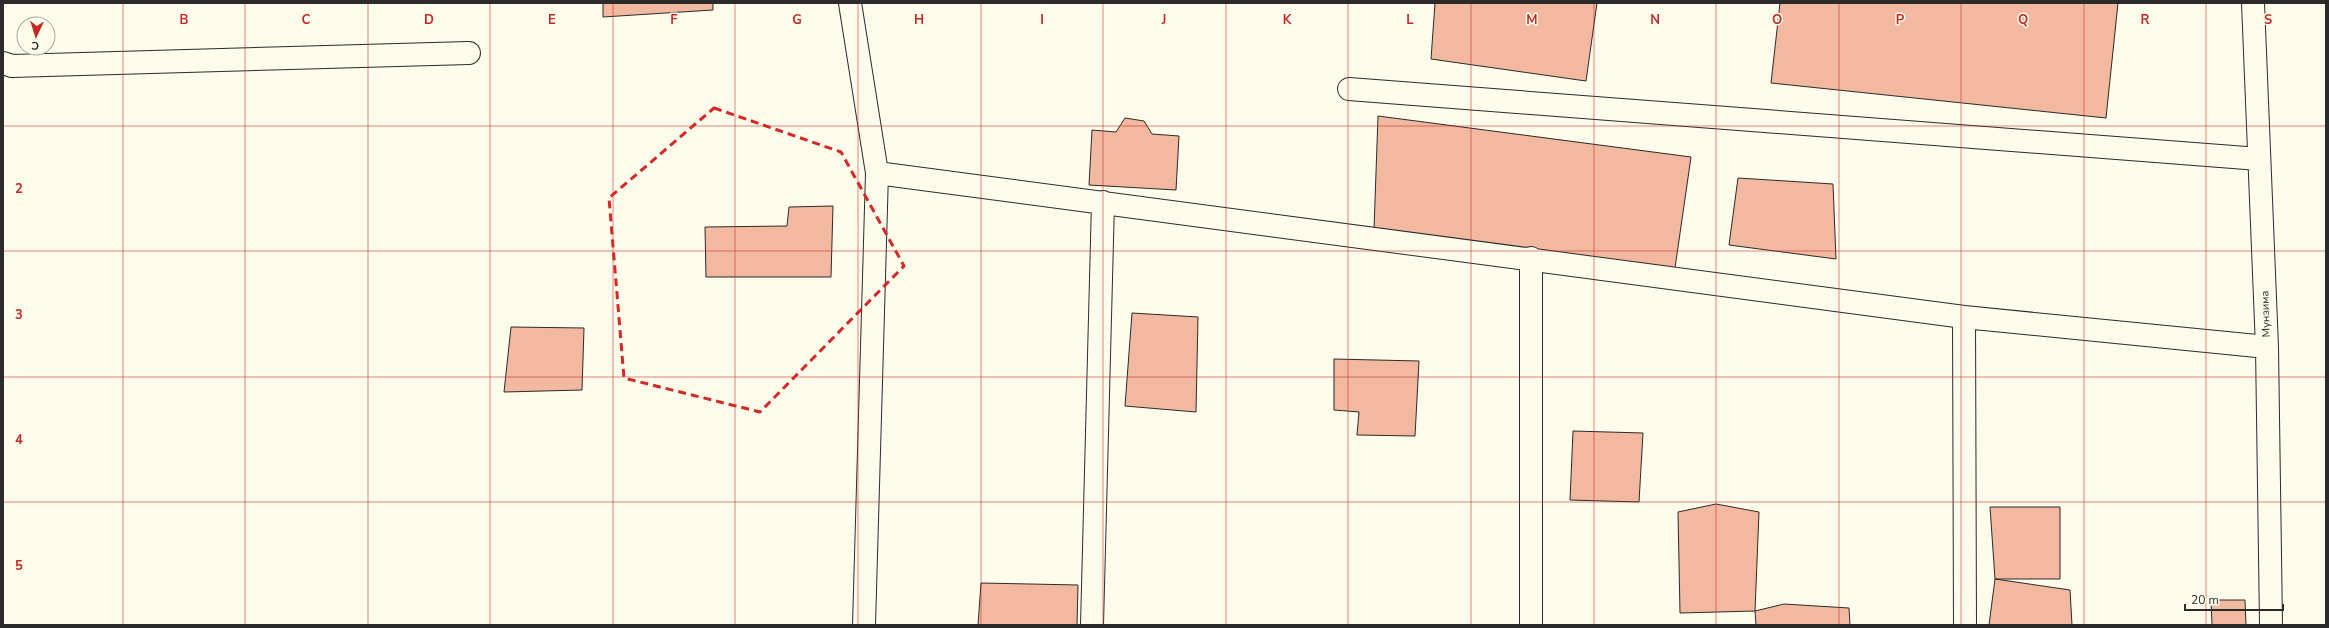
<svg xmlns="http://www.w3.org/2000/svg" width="2329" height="628" font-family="'Nunito Sans',sans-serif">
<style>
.building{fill:#f2b8a0;stroke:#2b2b2b}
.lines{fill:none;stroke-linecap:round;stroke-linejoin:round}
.minor-casing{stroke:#2b2b2b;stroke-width:24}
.minor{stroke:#fdfbea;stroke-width:22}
.marked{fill:none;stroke:#d62828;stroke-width:3;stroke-dasharray:8 5;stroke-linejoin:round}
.grid{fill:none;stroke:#c62828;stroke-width:1;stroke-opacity:0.55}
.labels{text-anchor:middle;stroke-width:3;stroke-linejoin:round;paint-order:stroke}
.street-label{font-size:11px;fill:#2b2b2b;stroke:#fdfbea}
.grid-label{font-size:13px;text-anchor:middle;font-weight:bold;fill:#c62828;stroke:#fdfbea;stroke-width:3;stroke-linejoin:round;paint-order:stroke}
</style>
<rect width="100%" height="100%" fill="#fdfbea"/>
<path class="building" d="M603,3H713V10L603,17Z
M1435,3H1597L1586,81L1431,59Z
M1780,3H2118L2106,118L1771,83Z
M1378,116L1691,157L1675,268L1374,229Z
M1125,118L1144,121L1152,134L1179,136L1176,190L1089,185L1092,130L1116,132Z
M1738,178L1833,184L1836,259L1729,245Z
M833,206L831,277H706L705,227L787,226L789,207Z
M1132,313L1198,317L1196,412L1125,406Z
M511,327L584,328L582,390L504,392Z
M1334,359L1419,361L1415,436L1357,435L1359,412L1334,410Z
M1573,431L1643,433L1639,502L1570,500Z
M1716,504L1759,512L1755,611L1680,613L1678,512Z
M1990,507H2060V579H1995Z
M1995,579L2070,590L2072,625H1989Z
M981,583L1078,585L1077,625H978Z
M2211,600H2245L2246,625H2212Z
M1784,604L1849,608L1850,625H1756L1755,611Z"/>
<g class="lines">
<g class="minor-casing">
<path id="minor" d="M850,3L877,173L864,625
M2253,3L2267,347L2271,625
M3,63L12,66L469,53
M1349,89L2259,159
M877,173L1964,317
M1531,258V625
M1092,625L1103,202
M1965,625L1964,317L2267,347"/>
</g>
<use href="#minor" class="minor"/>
</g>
<path class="marked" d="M714,108L841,152L904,266L760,412L624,378L609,198Z"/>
<path class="grid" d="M123,3V625M245,3V625M368,3V625M490,3V625M613,3V625M735,3V625M858,3V625M981,3V625M1103,3V625M1226,3V625M1348,3V625M1471,3V625M1594,3V625M1716,3V625M1839,3V625M1961,3V625M2084,3V625M2206,3V625M3,126H2326M3,251H2326M3,377H2326M3,502H2326"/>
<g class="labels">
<g class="street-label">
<text transform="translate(2265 314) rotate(-92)" y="4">Мунзима</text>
</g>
</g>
<g class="grid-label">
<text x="184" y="24">B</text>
<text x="306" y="24">C</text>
<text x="429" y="24">D</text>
<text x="552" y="24">E</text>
<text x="674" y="24">F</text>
<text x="797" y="24">G</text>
<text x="919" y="24">H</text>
<text x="1042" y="24">I</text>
<text x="1164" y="24">J</text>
<text x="1287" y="24">K</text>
<text x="1410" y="24">L</text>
<text x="1532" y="24">M</text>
<text x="1655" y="24">N</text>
<text x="1777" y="24">O</text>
<text x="1900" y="24">P</text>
<text x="2023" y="24">Q</text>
<text x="2145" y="24">R</text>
<text x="2268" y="24">S</text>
<text x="19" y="193">2</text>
<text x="19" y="319">3</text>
<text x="19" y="444">4</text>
<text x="19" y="570">5</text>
</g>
<rect width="2329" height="628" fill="none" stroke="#2b2b2b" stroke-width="8"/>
<g transform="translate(36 36) rotate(184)"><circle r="19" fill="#fdfbea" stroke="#a9a89e"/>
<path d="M0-3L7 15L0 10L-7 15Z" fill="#c62828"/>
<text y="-6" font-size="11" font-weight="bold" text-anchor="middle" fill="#2b2b2b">С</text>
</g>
<path d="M2185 604v6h98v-6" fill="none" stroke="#2b2b2b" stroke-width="2"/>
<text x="2191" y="604" font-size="12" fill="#2b2b2b" stroke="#fdfbea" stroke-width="3" paint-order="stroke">20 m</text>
</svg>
